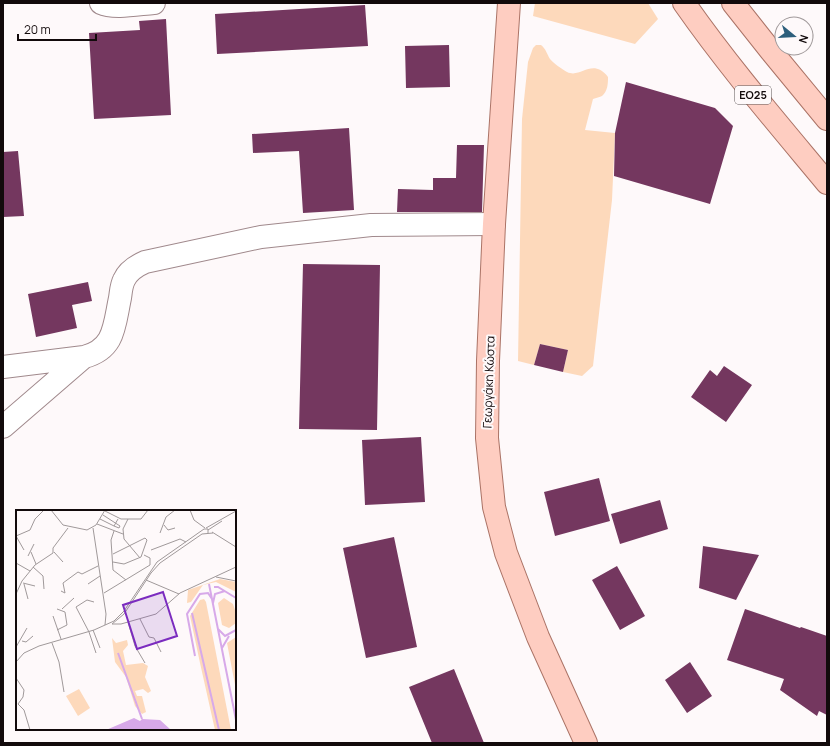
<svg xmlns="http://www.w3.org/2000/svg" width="830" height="746" font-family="Manrope,sans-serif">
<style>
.green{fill:#fdd9bb}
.building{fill:#74375f}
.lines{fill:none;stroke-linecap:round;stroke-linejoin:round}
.minor-casing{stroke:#a0898c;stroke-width:24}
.major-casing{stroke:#ab7366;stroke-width:24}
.minor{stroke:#fff;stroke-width:22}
.major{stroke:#fecdc1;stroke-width:22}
.labels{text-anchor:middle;stroke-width:4;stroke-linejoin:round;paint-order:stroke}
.shield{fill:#fef9fa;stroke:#595253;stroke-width:1}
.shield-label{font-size:11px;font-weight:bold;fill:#120a0b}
.street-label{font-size:12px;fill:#120a0b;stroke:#fef9fa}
.inset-river{fill:none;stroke:#d7a9e9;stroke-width:2}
.inset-road{fill:none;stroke:#a0999a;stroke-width:1}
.view{fill:#7b2cbf;fill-opacity:0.15;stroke:#7b2cbf;stroke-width:2}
.inset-edge{fill:none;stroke:#120a0b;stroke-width:2}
</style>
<rect width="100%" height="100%" fill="#fef9fa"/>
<path class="green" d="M535,3H648L658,19L635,44L533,16Z
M536,45H541C546,49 547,54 550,59C552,62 563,70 567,72C581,79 592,57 608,77C608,83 608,91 602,96C600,97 596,98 593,99L585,130L615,133L612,200L593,366L582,376L563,372L568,350L540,344L534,365L518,361L522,119L528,62L533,48Z"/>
<path class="building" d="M365,5L368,46L217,54L215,14Z
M166,19L171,115L94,119L89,33L140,30L139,21Z
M449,45L450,87L406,88L405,46Z
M626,82L715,108L733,126L710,204L614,176L615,133Z
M349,128L354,210L303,213L299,151L253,153L252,134Z
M457,145H484L482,212H397L398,189L433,190V178H456Z
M18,151L24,216L3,217V152Z
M303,264L380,265L377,430L299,429Z
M88,282L92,301L72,305L77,328L36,337L28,294Z
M540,344L568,350L563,372L534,365Z
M724,366L752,385L726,422L691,397L710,370L717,376Z
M421,437L425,502L365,505L362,440Z
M599,478L610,521L555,536L544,492Z
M660,500L668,529L620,544L611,514Z
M394,537L417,647L366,658L343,548Z
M703,546L759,555L736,600L699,588Z
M617,566L645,616L620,630L592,580Z
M745,609L800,628L801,627L827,636V715L819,711L817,716L780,690L784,679L727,660Z
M690,662L712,696L687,713L665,680Z
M454,669L484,743H432L409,687Z"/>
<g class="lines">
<g class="minor-casing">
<path id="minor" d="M101,3C114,9 139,4 154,3
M3,367L84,357C115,349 114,326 120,298C121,292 121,286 124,280C128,271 136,266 145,262L261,237L371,225L494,224
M3,427L84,357"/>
</g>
<g class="major-casing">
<path id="major" d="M509,3L494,224L488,361L487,438L494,507L506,553L538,637L586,743
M684,3C728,66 778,124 827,183
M733,3L771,51L827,119"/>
</g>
<use href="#minor" class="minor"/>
<use href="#major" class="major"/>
</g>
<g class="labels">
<rect class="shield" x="735" y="86" width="36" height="18" rx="3"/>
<g class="shield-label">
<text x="753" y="99">ΕΟ25</text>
</g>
<g class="street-label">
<text transform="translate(489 382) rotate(-88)" y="4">Γεωργάκη Κώστα</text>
</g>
</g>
<g transform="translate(16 510)">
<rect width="220" height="220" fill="#fef9fa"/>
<path d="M204,69L220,72V82L200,72L187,75L175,92L171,93L172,80ZM208,88L217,94L220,103V113L213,118L206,115L202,93ZM188,89L190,92L215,220H199L184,153L174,106L184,90ZM220,127V180L211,133ZM96,128L100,133L111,130L112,135L107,141L110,155L127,153L132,156L129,167L135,181L132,183L127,179L119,181L121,186H126L130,202L126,204L119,196L110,167L99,152ZM63,179L74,198L62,206L50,186Z" fill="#fdd9bb"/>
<path d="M118,208L124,211L126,209L144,210L155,220H90Z" fill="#d7a9e9"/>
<path class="inset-river" d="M193,74L220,210M198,77H202L220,88M197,93L199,84L209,81M176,103L203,220M202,119L209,126L220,120M206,138L213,126M102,143L126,209M179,146L171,104L184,84L192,83L196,89"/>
<path class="inset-road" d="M35,0L47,15L71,20L80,15L89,0M174,0L178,10L189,18M89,1L105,9H125L132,0M87,5L104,16L103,18L98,16M84,9L98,16L102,9M112,9L107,19L108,29L124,48M81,14L107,24M148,15L152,20L159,18M77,18L90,104L89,115M190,18L220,1M192,20L206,11M98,21L95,30L97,60L110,70M196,22L220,37M144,23L150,7L159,0M0,26L14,20L19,9L28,0M0,26L8,40M135,40L164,29L170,32M15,42L20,54M38,42L47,52M97,44L129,28L131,30L125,47L108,54L97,52M12,46L18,34M0,53L14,61M17,57L27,66L28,79M200,67L220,71M130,70L163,84M7,73L19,76M8,74L12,89M72,74L84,66M45,81L49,83L47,73L62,62L66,64L82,56M88,83L134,55V48L128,45M0,84L6,71L19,55L37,43V38L52,18M78,92L71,90L60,97L73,122L80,143M46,99L58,88M37,106L45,129M124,109L133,127L138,128L145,142M112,112L119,136L129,153M96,114L108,104L135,63L144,53L186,24L197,23M96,114H105L140,104L164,83L220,57M41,120L51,115L49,102L41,99M77,120L84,138M6,131L10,132L17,126M36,133L43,152L48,182M0,137L11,118M0,152L8,143L23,136L78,120L98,111L108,101L141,52L188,19H192V23M0,168L8,180L7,187L2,194L8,200L14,220"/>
<path class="view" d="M147,82L161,126L121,139L107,95Z"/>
<rect width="220" height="220" class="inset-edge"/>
</g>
<rect width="830" height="746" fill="none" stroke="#120a0b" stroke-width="8"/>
<g transform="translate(794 36) rotate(108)"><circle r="19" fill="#fef9fa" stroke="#a0999a"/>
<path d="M0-3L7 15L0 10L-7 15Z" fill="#2d5f7c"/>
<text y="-6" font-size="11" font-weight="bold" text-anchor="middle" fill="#120a0b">N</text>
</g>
<path d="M18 34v6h78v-6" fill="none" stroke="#120a0b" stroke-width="2"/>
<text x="24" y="34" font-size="12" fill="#120a0b" stroke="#fef9fa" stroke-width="3" paint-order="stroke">20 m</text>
</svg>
